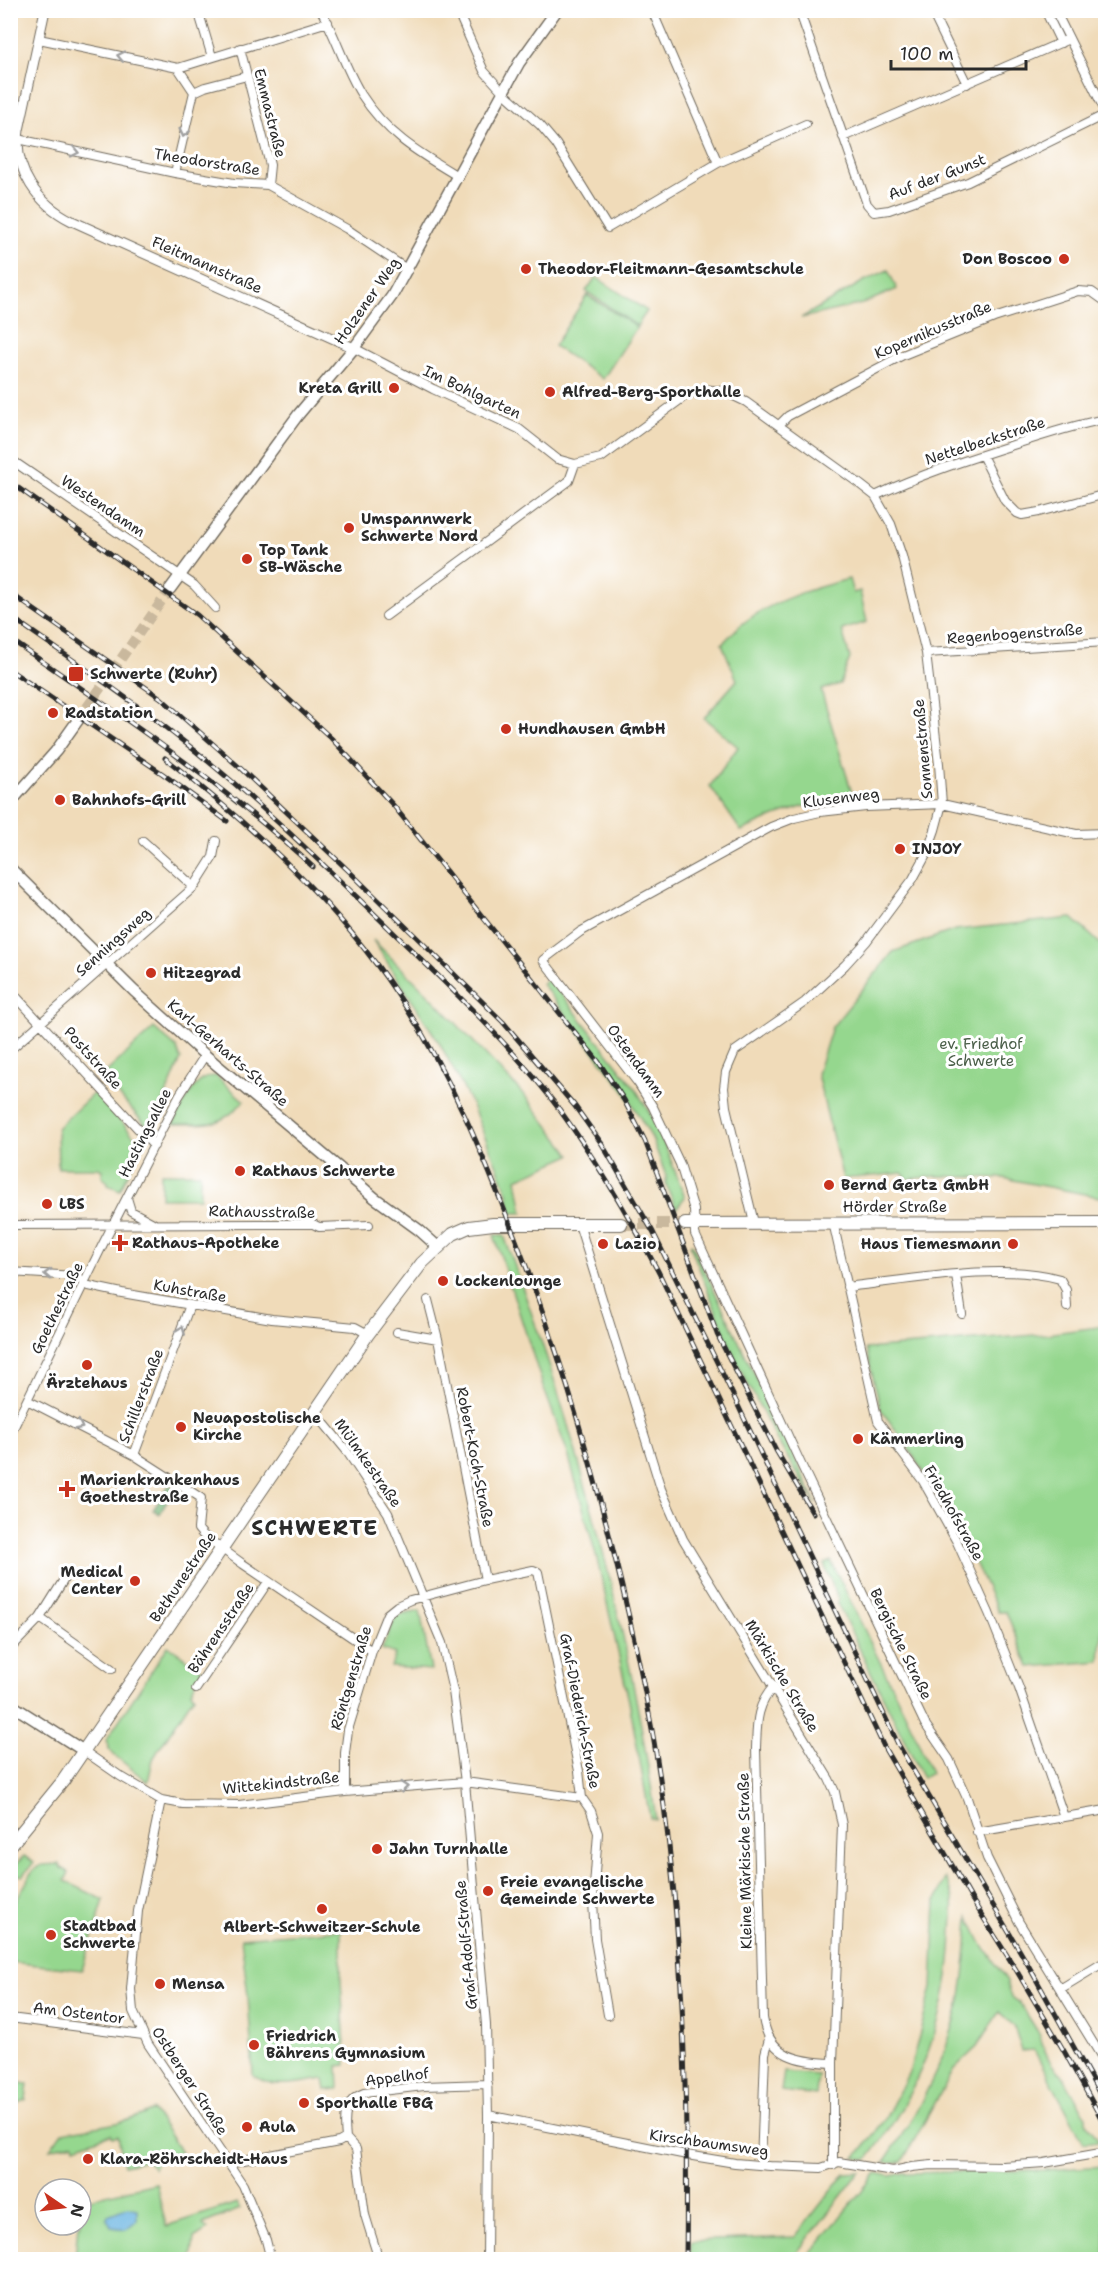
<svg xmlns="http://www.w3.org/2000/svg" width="1116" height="2270" font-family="'Shantell Sans',sans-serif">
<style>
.green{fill:#95d78e;stroke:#60815c;stroke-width:1.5}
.forest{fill:#78b879;stroke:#527252;stroke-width:1.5}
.water{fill:#68b4e1;stroke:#4a7086;stroke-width:1.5}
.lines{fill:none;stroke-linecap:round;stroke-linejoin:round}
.secondary-tunnel{stroke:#c9b89d;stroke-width:10;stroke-dasharray:10 5;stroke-linecap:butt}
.primary-tunnel{stroke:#c9b89d;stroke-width:12;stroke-dasharray:12 6;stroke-linecap:butt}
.minor-casing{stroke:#70695d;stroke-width:10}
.tertiary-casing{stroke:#70695d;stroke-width:11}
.secondary-casing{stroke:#70695d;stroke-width:13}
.primary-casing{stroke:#70695d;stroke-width:14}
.minor{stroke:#fff;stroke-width:8}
.tertiary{stroke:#fff;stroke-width:9}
.secondary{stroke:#fff;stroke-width:10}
.primary{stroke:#fff;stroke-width:12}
.rail-casing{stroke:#2b2b2b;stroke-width:5}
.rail{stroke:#fff;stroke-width:3;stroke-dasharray:9;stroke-linecap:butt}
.oneway{stroke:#a0a0a0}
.poi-dot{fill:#c8321e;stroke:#fff;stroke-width:2}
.labels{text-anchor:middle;stroke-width:6;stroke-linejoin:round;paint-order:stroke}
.street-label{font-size:15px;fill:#2b2b2b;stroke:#fff}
.poi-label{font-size:15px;font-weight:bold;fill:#2b2b2b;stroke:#fff;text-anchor:start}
.park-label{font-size:15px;fill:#4b5f49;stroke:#fff}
.district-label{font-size:21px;font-weight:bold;letter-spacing:1.5px;fill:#2b2b2b;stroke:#fff}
</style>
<rect width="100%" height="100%" fill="#fff"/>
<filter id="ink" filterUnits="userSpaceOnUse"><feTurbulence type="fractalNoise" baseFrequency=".0167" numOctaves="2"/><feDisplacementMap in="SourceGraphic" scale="12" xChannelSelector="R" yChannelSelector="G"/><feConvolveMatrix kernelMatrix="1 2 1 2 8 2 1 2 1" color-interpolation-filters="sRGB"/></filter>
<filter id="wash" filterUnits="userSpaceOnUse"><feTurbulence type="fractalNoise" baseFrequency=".008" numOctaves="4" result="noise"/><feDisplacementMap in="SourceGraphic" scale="24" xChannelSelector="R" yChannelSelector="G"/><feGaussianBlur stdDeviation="1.35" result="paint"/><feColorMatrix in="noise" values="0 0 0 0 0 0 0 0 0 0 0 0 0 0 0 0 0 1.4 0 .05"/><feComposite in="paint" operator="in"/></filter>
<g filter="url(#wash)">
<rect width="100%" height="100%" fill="#f0dbb9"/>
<path class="green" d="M888,270L897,289L862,304L801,318L864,281Z
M596,277L647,311L637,326L586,291Z
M587,295L637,327L603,379L554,346Z
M849,579L853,593L860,591L867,622L842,630L850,658L840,684L821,690L854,800L805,806L775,816L741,831L710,786L738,747L704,718L737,680L722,644C730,636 737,627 746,621C776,599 814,588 849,579Z
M1072,918L1105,948V1198L1003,1178L937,1176L908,1179L902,1173L843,1179L817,1074L832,1027L893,952L955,930Z
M373,940L434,1000L525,1096L571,1155L517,1179L523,1213H511L508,1193L471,1103L440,1044Z
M548,977L635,1088L657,1125L685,1197L676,1209L666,1184V1176L652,1138L625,1092L542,984Z
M154,1028L177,1048L181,1059L151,1131L102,1076Z
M216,1076L244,1101C219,1129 208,1123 173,1124C183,1108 194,1074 216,1076Z
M96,1091L142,1146L120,1190L108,1185V1182L102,1177V1170L98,1168H58L57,1128Z
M161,1173H200V1198H161Z
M494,1235H504C521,1285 540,1335 556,1386C600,1527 636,1672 656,1820L650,1818L629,1701L597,1559L568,1454L543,1386Z
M692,1244L802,1473L816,1504L778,1442L734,1357L690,1245Z
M1105,1326L1106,1587L1100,1661L1029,1667L1006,1612H998L964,1539L906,1444L881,1410L866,1349L1046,1334Z
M831,1561L915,1734L931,1773L923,1778L838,1605V1599L824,1564Z
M420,1611L431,1670L391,1667L395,1654L382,1649L396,1616Z
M168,1646L203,1670L191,1691L194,1696L159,1749L153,1759L148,1782L114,1755L109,1749L106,1740Z
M24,1856L34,1862L23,1876L14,1874L11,1879V1869Z
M59,1864L60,1867L69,1872L65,1881L104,1900L82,1970L11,1962V1910L34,1869L42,1865Z
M945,1878C957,1897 953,1909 952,1931C950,2015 918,2094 867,2160L855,2158L884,2121L910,2070L932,1987L936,1901Z
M969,1917L981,1942L1007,1981C1007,1990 1011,1998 1019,2002C1025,2012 1033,2023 1039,2034C1044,2047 1049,2067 1062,2074L1086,2116C1085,2128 1094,2130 1099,2141L1084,2143L1034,2050L1022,2051L1014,2026L999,2012L977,2047L954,2069L902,2162H884C919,2112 947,2059 960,2000C966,1973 967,1944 969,1917Z
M341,1930V1981L346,2065L338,2066L339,2089L326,2090L324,2079C301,2082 272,2091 253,2075L248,1996L241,1938Z
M784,2072L818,2075L816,2095L781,2091Z
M11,2082L28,2084L26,2100L11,2106Z
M153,2110L181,2152L159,2157L154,2168L146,2160L124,2165L118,2136L112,2137L111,2134L75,2146L74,2143L50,2149L62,2132C94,2127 124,2125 153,2110Z
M1105,2166V2259H806L876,2173L891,2176L904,2173L1045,2170Z
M860,2172L792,2259H690L691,2241L795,2237L845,2173Z
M156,2183L166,2226L237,2203L240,2209L205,2223L203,2225L208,2229L194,2238L192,2254L189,2259L75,2260L78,2225H81V2201Z"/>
<path class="forest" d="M169,1485L174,1488L160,1514L153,1510Z"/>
<path class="water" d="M128,2207L137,2209V2220L126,2229L111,2227L107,2219L108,2215Z"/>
</g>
<g filter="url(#ink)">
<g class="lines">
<path class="secondary-tunnel" d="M78,720L170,589"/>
<path class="primary-tunnel" d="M621,1224H685"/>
<g class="minor-casing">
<path id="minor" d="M198,10L212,57
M321,10C336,37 345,68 361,94C387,135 419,153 459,177
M457,10L484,71L503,92L540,125L556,144L608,228L718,163L806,124
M648,10L654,15L718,163
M799,10L867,204L874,212L889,210L968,182L1106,114
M931,10L967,84
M1045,10L1061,43
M1055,10L1106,113
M39,39L178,68L328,22
M240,48L270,165L268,185
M178,68L194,92
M194,92L205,87L247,76
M843,137L1069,39
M18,139L175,173L234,183L268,185L347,229L408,270
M175,173L194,92
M354,348L433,389L519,429L557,459L575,464L601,458L684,397L702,389L723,391L746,402L857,482L875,496L891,524L902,556L926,653L939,764L942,804L935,830L926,855L913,879L866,942L845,965L805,1002L735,1051L726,1072L724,1088L726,1107L754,1223
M779,425L788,416L903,355L994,318L1078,291L1092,292L1106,302
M982,455L1005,501L1017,513L1022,515L1039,512L1106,494
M10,459L194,585L215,608
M875,496C919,475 966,460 1013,445C1043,435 1074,425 1106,419
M386,616L569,481L575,464
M926,653L1106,642
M1106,833L1076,834L942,804L866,807L820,812L794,818L771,827L580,932L543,960L638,1083L653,1107L680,1164L694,1210L695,1234L800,1462L925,1724L949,1759L967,1798L987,1858L1019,1922L1106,2064
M143,841L194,887
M10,990L154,1146
M10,1050L194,887L213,857L216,841
M127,1198L131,1211L153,1223
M833,1222L878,1421L923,1481L957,1542L989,1613L1019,1688L1064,1817
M579,1224L661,1489L683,1539L829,1779L835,1792L842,1825L833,2063V2165
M10,1225L272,1224H313L319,1227L369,1225
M10,1272L76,1276L89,1286L122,1293L272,1319L355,1327L368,1334
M956,1275L962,1314
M847,1287C910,1280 1000,1262 1060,1279L1066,1290L1067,1307
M397,1332L438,1339L428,1300
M438,1339L485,1580
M27,1400L134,1455L190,1305
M312,1413L323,1422L346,1450L388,1513L442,1643L453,1691L465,1782L486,2025L488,2115L487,2260
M10,1435L103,1244L179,1096L205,1055
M134,1455L201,1498L198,1529L203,1535L243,1564L372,1651
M63,1581L40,1618L112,1669
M10,1649L40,1618
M774,1686C756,1706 757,1723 756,1748L763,2018C769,2057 799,2062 833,2063
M196,1689L268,1582
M84,1751L120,1776L161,1800L183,1804L239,1805L345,1792L465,1782L582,1798
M345,1792V1753L348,1730L372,1651L387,1614L397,1606L410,1600L485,1580L533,1570L538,1572L579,1771L582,1798L591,1811L598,1833L593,1900L595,1939L608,2015
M161,1800L138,1911L131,1989L133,2011L148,2044L243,2185L266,2240L271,2260
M977,1832L1106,1810
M1060,1989L1106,1961
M10,2018L143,2035
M488,2115L687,2155L735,2163L770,2166L821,2168L839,2162L893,2171L912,2167L932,2165L1003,2166L1044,2163L1106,2152
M346,2138L356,2149L365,2215L379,2260
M228,2163L339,2142L346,2138C344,2119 343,2101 364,2093L424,2086L488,2084
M761,2165L765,2054L769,2039"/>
</g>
<g class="tertiary-casing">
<path id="tertiary" d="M45,10L19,130C13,171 38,204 72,221L354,348"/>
</g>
<g class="secondary-casing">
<path id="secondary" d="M170,589L298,415L354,348L392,296L519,63L557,10
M10,803L56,751L78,720
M10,868L134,991L205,1055L375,1198L419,1230L438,1247
M10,1704L84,1751"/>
</g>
<g class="primary-casing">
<path id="primary" d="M685,1224L1106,1223
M10,1846L63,1781L368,1334L422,1263L453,1234L469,1227L493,1224H621"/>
</g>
<use href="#minor" class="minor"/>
<use href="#tertiary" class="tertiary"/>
<use href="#secondary" class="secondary"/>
<use href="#primary" class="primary"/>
<g class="rail-casing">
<path id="rail" d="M10,482L197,615L331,738L393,805L598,1061L624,1100L645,1141L717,1334L777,1452L813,1513
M10,593L161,698L238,766L352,874L503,1022L574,1105L602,1144L653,1232L735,1399L898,1744L1027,1963L1106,2105
M10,616C65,655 121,692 174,734C253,795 324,865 396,935C453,990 512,1046 559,1109C597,1161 629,1216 659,1273L885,1749L971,1898L1015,1968L1064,2051L1106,2127
M10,639C114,711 220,781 313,867
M10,670L163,774L227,821
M165,758C247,822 327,894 387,979C448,1065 487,1163 524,1261C561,1357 589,1454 614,1554C638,1650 658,1748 669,1846C685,1984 688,2121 686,2260"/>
</g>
<use href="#rail" class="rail"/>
</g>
<defs><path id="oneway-chevron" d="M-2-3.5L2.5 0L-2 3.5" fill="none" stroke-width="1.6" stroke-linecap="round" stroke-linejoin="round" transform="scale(1.5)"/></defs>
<g class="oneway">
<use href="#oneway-chevron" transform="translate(121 56) rotate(-168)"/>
<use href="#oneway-chevron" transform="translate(184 133) rotate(103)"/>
<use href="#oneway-chevron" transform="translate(75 152) rotate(12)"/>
<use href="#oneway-chevron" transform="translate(48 1274) rotate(-177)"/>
<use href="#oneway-chevron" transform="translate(181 1330) rotate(-69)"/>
<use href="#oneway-chevron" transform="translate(79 1426) rotate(27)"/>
<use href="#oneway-chevron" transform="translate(404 1787) rotate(-5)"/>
</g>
</g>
<g class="poi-dot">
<circle cx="1064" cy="259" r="6"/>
<circle cx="526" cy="269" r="6"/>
<circle cx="394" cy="388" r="6"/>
<circle cx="550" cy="392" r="6"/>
<circle cx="349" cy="528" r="6"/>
<circle cx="247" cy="559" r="6"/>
<rect x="68" y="666" width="16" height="16" rx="3"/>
<circle cx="53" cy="713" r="6"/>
<circle cx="506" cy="729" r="6"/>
<circle cx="60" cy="800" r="6"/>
<circle cx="900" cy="849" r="6"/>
<circle cx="151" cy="973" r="6"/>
<circle cx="240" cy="1171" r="6"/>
<circle cx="829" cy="1185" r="6"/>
<circle cx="47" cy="1204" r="6"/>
<path d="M117 1234h6v6h6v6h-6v6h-6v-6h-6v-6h6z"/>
<circle cx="603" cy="1244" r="6"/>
<circle cx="1013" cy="1244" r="6"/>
<circle cx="443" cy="1281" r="6"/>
<circle cx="87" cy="1365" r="6"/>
<circle cx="181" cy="1427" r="6"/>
<circle cx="858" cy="1439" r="6"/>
<path d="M64 1480h6v6h6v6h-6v6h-6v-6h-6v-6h6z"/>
<circle cx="135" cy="1581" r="6"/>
<circle cx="377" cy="1849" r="6"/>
<circle cx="488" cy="1891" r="6"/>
<circle cx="322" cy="1909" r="6"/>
<circle cx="51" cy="1935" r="6"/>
<circle cx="160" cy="1984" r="6"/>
<circle cx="254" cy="2045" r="6"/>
<circle cx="304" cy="2103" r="6"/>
<circle cx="247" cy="2127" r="6"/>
<circle cx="88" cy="2159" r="6"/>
</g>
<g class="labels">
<g class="street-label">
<text transform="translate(270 113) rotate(76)" y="5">Emmastraße</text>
<text transform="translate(207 162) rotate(9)" y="5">Theodorstraße</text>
<text transform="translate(937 177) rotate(-21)" y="5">Auf der Gunst</text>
<text transform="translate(207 265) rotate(24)" y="5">Fleitmannstraße</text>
<text transform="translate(367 301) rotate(-55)" y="5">Holzener Weg</text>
<text transform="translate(933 330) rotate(-23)" y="5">Kopernikusstraße</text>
<text transform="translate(472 392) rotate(25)" y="5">Im Bohlgarten</text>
<text transform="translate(985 441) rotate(-18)" y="5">Nettelbeckstraße</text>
<text transform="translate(103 506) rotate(34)" y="5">Westendamm</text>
<text transform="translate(1015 634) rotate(-4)" y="5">Regenbogenstraße</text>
<text transform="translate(923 749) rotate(-95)" y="5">Sonnenstraße</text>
<text transform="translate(841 798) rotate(-7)" y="5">Klusenweg</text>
<text transform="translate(113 942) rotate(-42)" y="5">Senningsweg</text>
<text transform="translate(228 1053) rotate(41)" y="5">Karl-Gerharts-Straße</text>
<text transform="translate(93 1058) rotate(48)" y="5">Poststraße</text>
<text transform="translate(636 1061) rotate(54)" y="5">Ostendamm</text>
<text transform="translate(145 1133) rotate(-63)" y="5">Hastingsallee</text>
<text x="895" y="1212">Hörder Straße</text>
<text transform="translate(262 1212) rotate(1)" y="5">Rathausstraße</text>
<text transform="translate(190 1291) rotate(10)" y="5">Kuhstraße</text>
<text transform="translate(57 1308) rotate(-64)" y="5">Goethestraße</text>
<text transform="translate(141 1396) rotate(-69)" y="5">Schillerstraße</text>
<text transform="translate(475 1457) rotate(79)" y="5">Robert-Koch-Straße</text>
<text transform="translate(368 1463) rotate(55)" y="5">Mülmkestraße</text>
<text transform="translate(954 1513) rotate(61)" y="5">Friedhofstraße</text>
<text transform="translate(183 1577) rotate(-56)" y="5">Bethunestraße</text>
<text transform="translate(221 1628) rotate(-56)" y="5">Bährensstraße</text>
<text transform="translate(901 1644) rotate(64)" y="5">Bergische Straße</text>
<text transform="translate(782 1676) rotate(59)" y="5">Märkische Straße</text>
<text transform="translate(351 1678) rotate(-73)" y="5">Röntgenstraße</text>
<text transform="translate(580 1711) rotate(79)" y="5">Graf-Diederich-Straße</text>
<text transform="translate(281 1783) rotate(-6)" y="5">Wittekindstraße</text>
<text transform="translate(745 1861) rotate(-91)" y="5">Kleine Märkische Straße</text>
<text transform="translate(466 1945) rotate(-95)" y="5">Graf-Adolf-Straße</text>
<text transform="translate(79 2013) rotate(7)" y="5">Am Ostentor</text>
<text transform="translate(397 2077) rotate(-7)" y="5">Appelhof</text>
<text transform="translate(190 2081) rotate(57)" y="5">Ostberger Straße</text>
<text transform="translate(709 2143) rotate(8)" y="5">Kirschbaumsweg</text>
</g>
<g class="poi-label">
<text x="1052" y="264" text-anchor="end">Don Boscoo</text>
<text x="538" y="274">Theodor-Fleitmann-Gesamtschule</text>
<text x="382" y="393" text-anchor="end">Kreta Grill</text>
<text x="562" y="397">Alfred-Berg-Sporthalle</text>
<text x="361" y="524">Umspannwerk<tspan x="361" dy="17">Schwerte Nord</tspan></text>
<text x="259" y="555">Top Tank<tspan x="259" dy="17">SB-Wäsche</tspan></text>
<text x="90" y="679">Schwerte (Ruhr)</text>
<text x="65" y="718">Radstation</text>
<text x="518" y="734">Hundhausen GmbH</text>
<text x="72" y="805">Bahnhofs-Grill</text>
<text x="912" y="854">INJOY</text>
<text x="163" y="978">Hitzegrad</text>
<text x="252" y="1176">Rathaus Schwerte</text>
<text x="841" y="1190">Bernd Gertz GmbH</text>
<text x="59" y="1209">LBS</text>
<text x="132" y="1248">Rathaus-Apotheke</text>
<text x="615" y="1249">Lazio</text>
<text x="1001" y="1249" text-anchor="end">Haus Tiemesmann</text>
<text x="455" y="1286">Lockenlounge</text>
<text x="87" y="1388" text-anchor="middle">Ärztehaus</text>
<text x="193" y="1423">Neuapostolische<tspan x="193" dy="17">Kirche</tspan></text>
<text x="870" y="1444">Kämmerling</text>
<text x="80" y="1485">Marienkrankenhaus<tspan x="80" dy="17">Goethestraße</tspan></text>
<text x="123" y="1577" text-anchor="end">Medical<tspan x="123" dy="17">Center</tspan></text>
<text x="389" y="1854">Jahn Turnhalle</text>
<text x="500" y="1887">Freie evangelische<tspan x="500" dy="17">Gemeinde Schwerte</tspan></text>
<text x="63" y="1931">Stadtbad<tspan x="63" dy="17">Schwerte</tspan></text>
<text x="322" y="1932" text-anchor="middle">Albert-Schweitzer-Schule</text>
<text x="172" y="1989">Mensa</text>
<text x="266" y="2041">Friedrich<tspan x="266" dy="17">Bährens Gymnasium</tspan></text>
<text x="316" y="2108">Sporthalle FBG</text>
<text x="259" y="2132">Aula</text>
<text x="100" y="2164">Klara-Röhrscheidt-Haus</text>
</g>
<g class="park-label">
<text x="981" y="1049">ev. Friedhof<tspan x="981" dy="17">Schwerte</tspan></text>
</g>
<g class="district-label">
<text x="315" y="1535">SCHWERTE</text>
</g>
</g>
<rect width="1116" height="2270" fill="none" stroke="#fff" stroke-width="36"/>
<g transform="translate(63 2207) rotate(104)"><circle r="28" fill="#ffffff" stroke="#aaaaaa" stroke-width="1.5"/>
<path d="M0-4.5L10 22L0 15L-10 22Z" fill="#c8321e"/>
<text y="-9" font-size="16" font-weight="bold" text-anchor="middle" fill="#2b2b2b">N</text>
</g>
<path d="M891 60v9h135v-9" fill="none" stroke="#2b2b2b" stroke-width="3"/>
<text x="900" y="60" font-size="18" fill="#2b2b2b" stroke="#ffffff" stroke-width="4.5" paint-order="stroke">100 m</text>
</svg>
